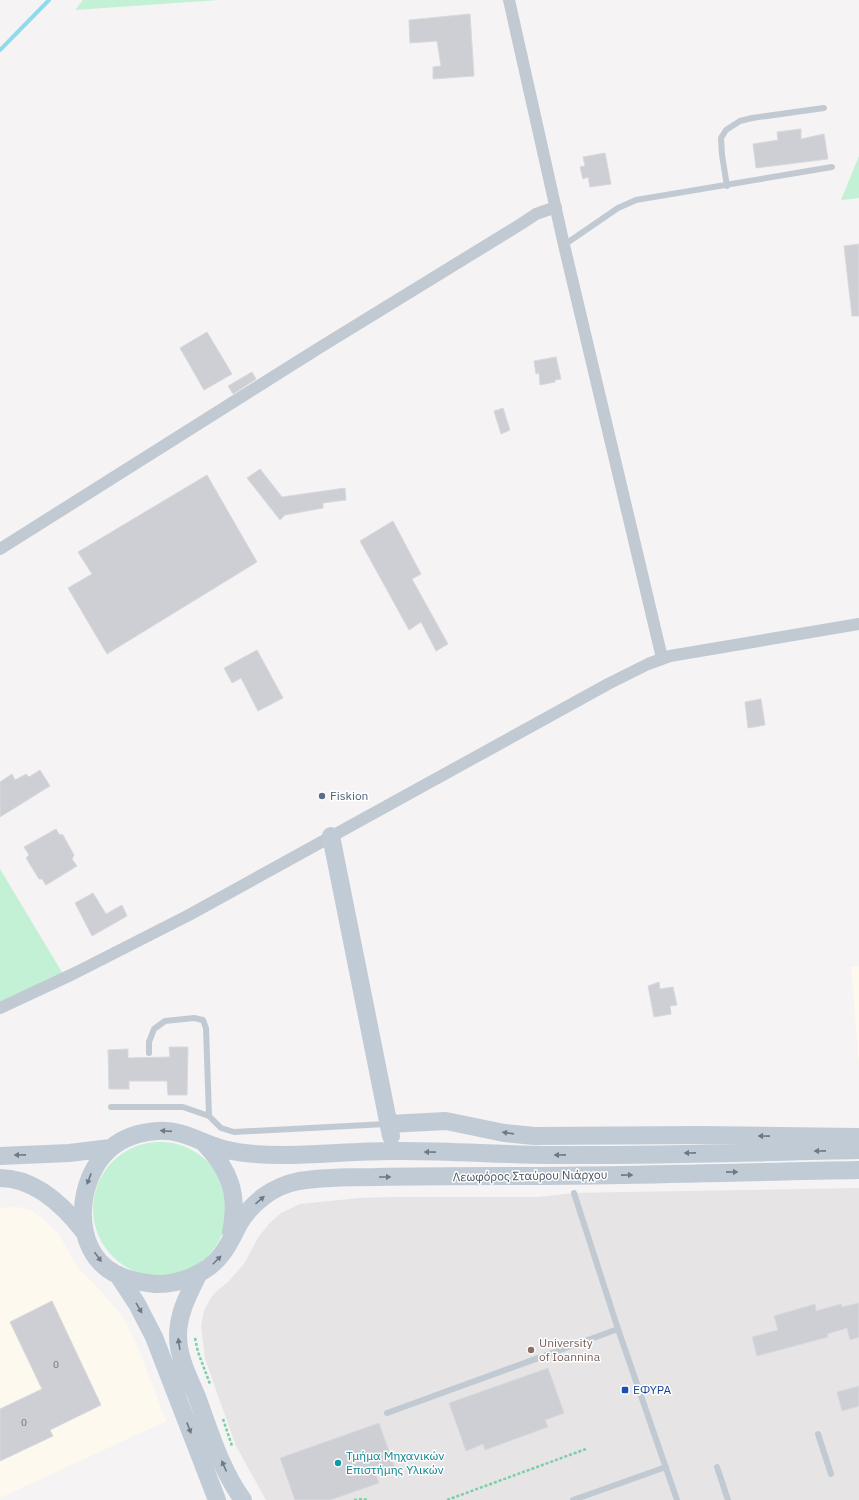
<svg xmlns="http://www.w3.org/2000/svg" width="859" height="1500" font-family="'IBM Plex Sans',sans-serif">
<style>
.commercial{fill:#fdf9ef}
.education{fill:#e6e4e5}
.green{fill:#c3f1d5}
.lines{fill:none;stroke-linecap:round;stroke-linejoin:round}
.stream{stroke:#90daee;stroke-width:4}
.building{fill:#cdcfd5;stroke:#d7d9de}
.path{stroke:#7ad0a6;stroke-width:2.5;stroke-dasharray:3 2;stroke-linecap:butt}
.lane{stroke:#c1cad2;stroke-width:6}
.street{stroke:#c1cad2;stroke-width:12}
.secondary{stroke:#c1cbd6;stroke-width:18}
.oneway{fill:#6e7984}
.service-dot{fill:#5c6f8a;stroke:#fff;stroke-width:1.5}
.education-dot{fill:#8d6e63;stroke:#fff;stroke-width:1.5}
.transit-dot{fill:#1a4fb4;stroke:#fff;stroke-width:1.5}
.culture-dot{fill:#0f9aa8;stroke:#fff;stroke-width:1.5}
.labels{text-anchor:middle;stroke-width:3;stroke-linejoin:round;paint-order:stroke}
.number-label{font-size:10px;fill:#6b747e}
.service-label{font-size:12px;fill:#4e5e75;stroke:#fff;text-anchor:start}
.street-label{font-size:12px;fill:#4a5661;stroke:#fff}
.education-label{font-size:12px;fill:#785e54;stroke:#fff;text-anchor:start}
.transit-label{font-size:12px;fill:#164399;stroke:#fff;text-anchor:start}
.culture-label{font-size:12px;fill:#0d838f;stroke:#fff;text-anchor:start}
</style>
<rect width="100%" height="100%" fill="#f5f3f3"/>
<path class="commercial" d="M859,966V1065L851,967Z
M18,1207L31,1210L41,1217L58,1233L78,1268L100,1290L125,1320L138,1347L166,1421L0,1498V1208Z"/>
<path class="education" d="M859,1188V1500H266L236,1446L205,1359L201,1326L204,1311L210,1299L217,1291L228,1282L244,1264L259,1236L270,1223L281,1213L300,1204L359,1198L392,1197H538L574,1193L626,1192Z"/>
<path class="green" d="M83,0H219L75,10Z
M859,156V198L841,200Z
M0,869L63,974L0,1003Z
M93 1209a67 67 0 1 1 134 0a67 67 0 1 1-134 0Z"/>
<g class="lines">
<path class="stream" d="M0,50L49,0"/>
</g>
<path class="building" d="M470,14L474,76L433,79V67L441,66L437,41L410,43L409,20Z
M801,129V139L824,134L828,159L756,168L753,144L778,140L777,132Z
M605,153L611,184L590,187L588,177L583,179L580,167L585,166L583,157Z
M859,244V316H852L844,246Z
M207,332L232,374L204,390L180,348Z
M556,357L561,379L555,380V382L540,385L539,373L536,374L534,361Z
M252,372L256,379L233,394L228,386Z
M503,408L510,430L501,434L494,411Z
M260,469L282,497L345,488L346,500L323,503V508L285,515L280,520L247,478Z
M207,475L257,562L107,654L68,588L92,574L78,552Z
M393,521L421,574L412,579L448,644L436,651L421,622L409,630L360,541Z
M257,650L283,698L258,711L241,678L232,683L224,668Z
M761,699L765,725L748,728L745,702Z
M40,770L50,786L0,817V782L12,774L15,780L26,774L29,777Z
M56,829L59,834L63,835L74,855L72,859L77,866L46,885L42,879H39L26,858L29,855L24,847Z
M93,893L106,914L122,905L127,916L92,936L75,903Z
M659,982L660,989L673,987L677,1005L670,1006L671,1014L654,1017L648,986Z
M169,1047H188L187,1095H168L167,1081H129V1089H109L108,1050L128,1049V1058L170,1057Z
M52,1301L101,1405L50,1430L53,1436L0,1461V1409L42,1389L10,1322Z
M859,1303V1337L850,1340L847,1328L827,1334L828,1337L757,1356L752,1337L778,1330L774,1316L815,1304L816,1311L841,1304L842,1307Z
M548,1368L564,1413L545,1420L548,1427L485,1450L483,1444L466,1451L449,1403Z
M859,1386V1406L842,1411L837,1392Z
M379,1423L395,1468L376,1475L379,1483L330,1500H295L280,1458Z"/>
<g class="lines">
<path class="path" d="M195,1338L198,1352L210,1384
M223,1419L232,1446
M354,1500L362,1499L368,1500
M447,1500L586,1449"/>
<path class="lane" d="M727,186L722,155L721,138L726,130L740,121L752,118L824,108
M564,245L618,208L636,200L832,167
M149,1053V1042L154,1029L165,1021L194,1018L203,1020L206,1028L209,1116
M111,1107H183L209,1116L221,1128L234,1132L386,1124
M574,1193L618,1329L677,1500
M387,1413L618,1329
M818,1434L831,1474
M717,1467L728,1500
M573,1500L666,1467"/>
<path class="street" d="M509,0L564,245L662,658
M0,549L319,348L521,224L536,214L556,207
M0,1008L75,973L189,915L608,684L648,664L670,656L859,624"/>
<path class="secondary" d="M331,836L391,1136
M389,1124L446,1121L504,1133L534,1136L699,1135L859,1137
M204,1143C230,1170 239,1195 231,1232
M859,1150C757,1152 655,1156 553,1155C500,1155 446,1150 392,1151C355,1151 319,1155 282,1155C262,1155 242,1154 223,1149C201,1143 182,1129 158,1131C142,1132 124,1137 111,1148C76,1177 70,1249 114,1273C126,1279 142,1283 155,1284C179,1285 208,1273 222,1254C229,1245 234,1234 239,1224C252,1202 273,1186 299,1181C324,1177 350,1177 375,1177C420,1176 466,1176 511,1176C627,1176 743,1172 859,1170
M0,1156L69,1153L111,1148
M0,1178C36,1178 65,1207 85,1233
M199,1273C189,1293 178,1313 178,1336C178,1357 189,1378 197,1397C210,1432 221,1470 243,1500
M118,1275L137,1304L154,1337L217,1500"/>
</g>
<defs><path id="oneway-solid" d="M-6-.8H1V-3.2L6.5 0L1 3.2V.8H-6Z"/></defs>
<g class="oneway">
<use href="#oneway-solid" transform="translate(166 1131) rotate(-176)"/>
<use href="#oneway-solid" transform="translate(508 1133) rotate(-172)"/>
<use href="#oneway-solid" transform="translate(764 1136) rotate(-179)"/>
<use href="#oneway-solid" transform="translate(820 1151) rotate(179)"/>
<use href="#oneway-solid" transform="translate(430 1152) rotate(-179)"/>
<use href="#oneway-solid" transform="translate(690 1153) rotate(179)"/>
<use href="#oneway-solid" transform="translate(20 1155) rotate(179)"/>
<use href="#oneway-solid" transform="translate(560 1155) rotate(179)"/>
<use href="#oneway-solid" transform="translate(732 1172) rotate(-1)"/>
<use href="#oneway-solid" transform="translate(627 1175) rotate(-1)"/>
<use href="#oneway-solid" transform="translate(385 1177)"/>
<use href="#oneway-solid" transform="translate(89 1179) rotate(111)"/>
<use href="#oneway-solid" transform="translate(260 1200) rotate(-41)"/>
<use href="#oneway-solid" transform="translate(98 1257) rotate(54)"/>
<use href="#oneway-solid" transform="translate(217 1260) rotate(-45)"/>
<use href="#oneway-solid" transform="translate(139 1308) rotate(60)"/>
<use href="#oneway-solid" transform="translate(179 1344) rotate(-99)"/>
<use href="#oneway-solid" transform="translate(189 1428) rotate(69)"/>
<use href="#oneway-solid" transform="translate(224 1466) rotate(-114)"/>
</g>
<circle class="service-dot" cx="322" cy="796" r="4"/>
<circle class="education-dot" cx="531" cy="1350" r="4"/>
<rect class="transit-dot" x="621" y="1386" width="8" height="8" rx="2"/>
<circle class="culture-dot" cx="338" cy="1463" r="4"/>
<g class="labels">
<g class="number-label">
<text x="56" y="1368">0</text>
<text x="24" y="1426">0</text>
</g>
<g class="service-label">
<text x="330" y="800">Fiskion</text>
</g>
<g class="street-label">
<text transform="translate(530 1176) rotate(-1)" y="4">Λεωφόρος Σταύρου Νιάρχου</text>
</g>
<g class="education-label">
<text x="539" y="1347">University<tspan x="539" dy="14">of Ioannina</tspan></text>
</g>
<g class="transit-label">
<text x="633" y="1394">ΕΦΥΡΑ</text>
</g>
<g class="culture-label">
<text x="346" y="1460">Τμήμα Μηχανικών<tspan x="346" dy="14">Επιστήμης Υλικών</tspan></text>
</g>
</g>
</svg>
